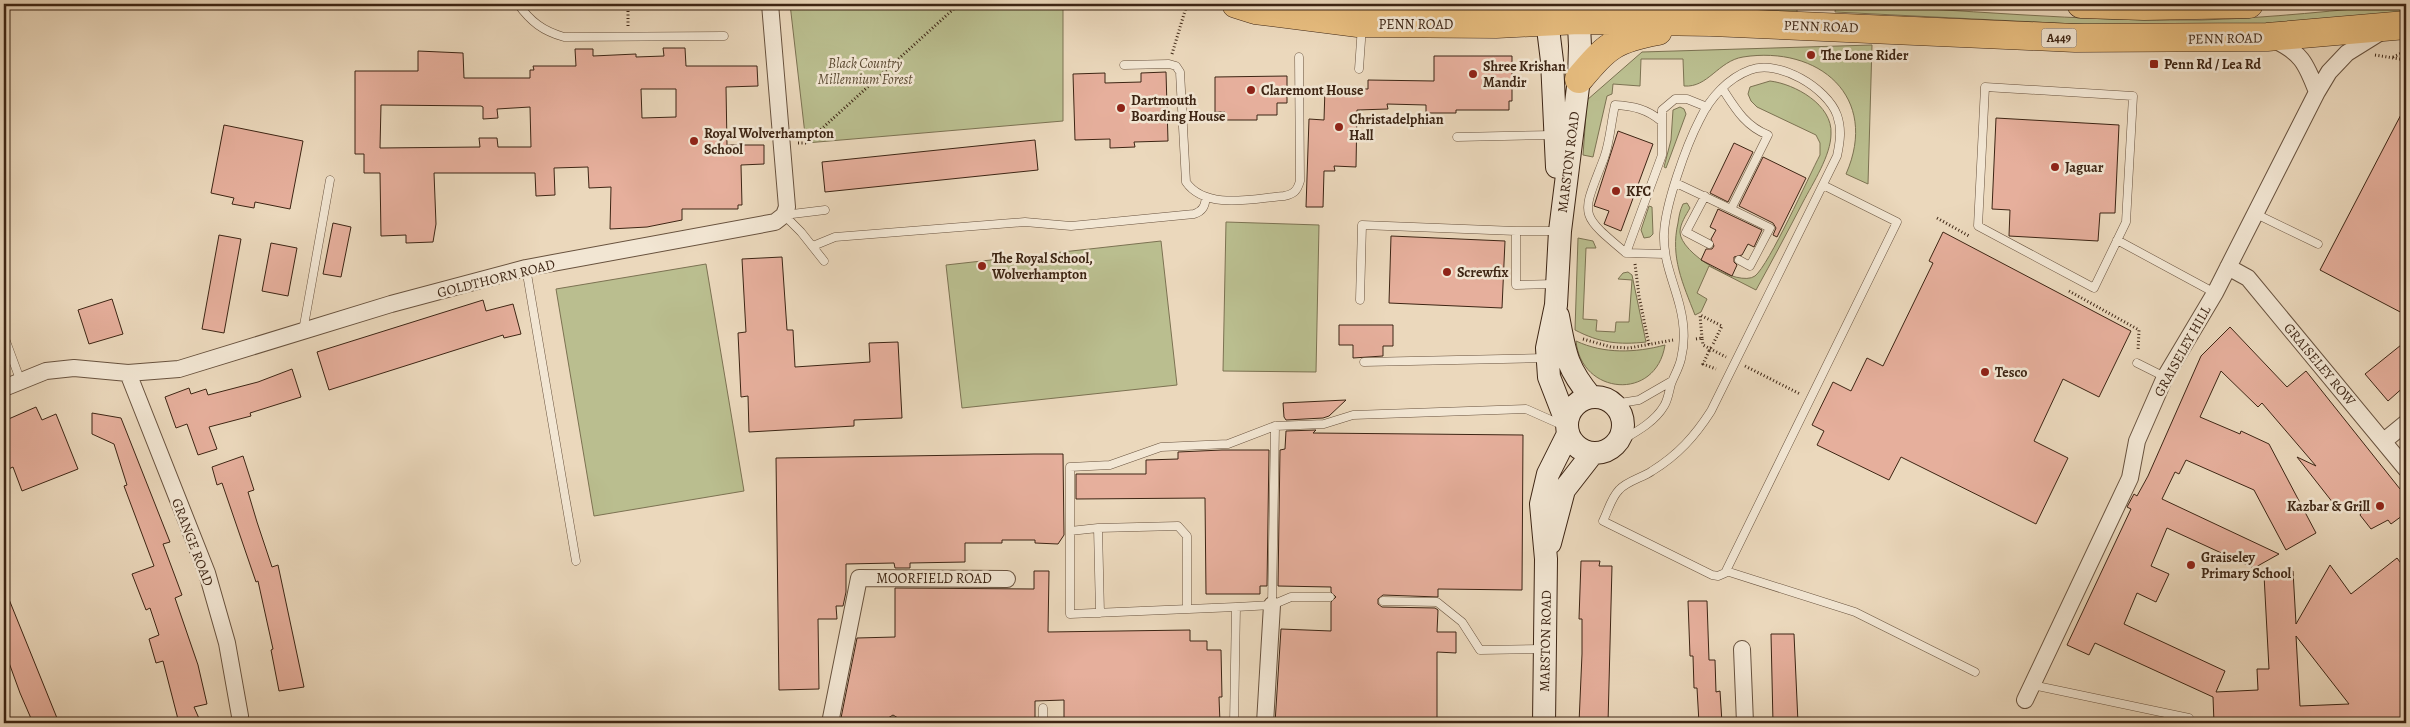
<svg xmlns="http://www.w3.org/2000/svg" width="2410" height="727" font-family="Alegreya,serif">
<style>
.green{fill:#babe8f;stroke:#7c7252}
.building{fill:#e6af9c;stroke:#3d2514;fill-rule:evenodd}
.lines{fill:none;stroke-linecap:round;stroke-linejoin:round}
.lane-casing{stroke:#68523e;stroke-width:9}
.street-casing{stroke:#68523e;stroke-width:18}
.secondary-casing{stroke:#3d2514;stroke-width:24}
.highway-casing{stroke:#3d2514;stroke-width:29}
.path{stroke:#3d2514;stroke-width:3;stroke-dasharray:1 2.5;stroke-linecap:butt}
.lane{stroke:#f2e6d3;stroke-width:8}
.street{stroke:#f2e6d3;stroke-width:16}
.secondary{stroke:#f2e6d3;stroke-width:22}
.highway{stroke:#e6bc7e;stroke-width:28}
.path-bridge{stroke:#3d2514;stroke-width:3;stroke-dasharray:1 2.5;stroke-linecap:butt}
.poi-dot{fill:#8f2418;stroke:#f2e6d3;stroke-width:2}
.labels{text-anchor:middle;stroke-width:5;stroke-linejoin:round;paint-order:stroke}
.shield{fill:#f2e6d3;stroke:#735f4d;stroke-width:1}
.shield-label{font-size:12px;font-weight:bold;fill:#3d2514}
.street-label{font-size:14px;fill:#3d2514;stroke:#f2e6d3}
.poi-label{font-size:14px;font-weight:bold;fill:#3d2514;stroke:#f2e6d3;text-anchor:start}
.park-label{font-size:14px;font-style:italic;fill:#5c4b33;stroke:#f2e6d3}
</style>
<rect width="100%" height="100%" fill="#ebd8bc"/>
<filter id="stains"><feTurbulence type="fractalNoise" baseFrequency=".004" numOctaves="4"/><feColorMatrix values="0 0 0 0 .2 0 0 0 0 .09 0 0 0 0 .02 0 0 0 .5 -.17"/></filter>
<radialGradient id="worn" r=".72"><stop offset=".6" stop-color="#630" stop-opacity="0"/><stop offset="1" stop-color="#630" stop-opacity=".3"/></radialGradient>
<path class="green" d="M790,4H1063V121L806,143Z
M1707,4H1797V14L1707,10Z
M1836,4C1958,9 2080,22 2202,20C2271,18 2338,10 2406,4V12L2259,24L2135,27L1835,12Z
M1872,45L1868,184L1846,174C1880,97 1819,45 1743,57C1718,61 1708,88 1684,86L1683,59H1641L1640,86L1613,84L1612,94L1607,96L1593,157L1583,155L1587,100L1642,52Z
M1770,81C1795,84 1833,105 1831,134C1831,155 1813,183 1803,202C1788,231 1772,261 1756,290L1709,266L1697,293L1707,299L1701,312L1695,315C1683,284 1670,257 1678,223C1679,216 1680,210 1683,204L1687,203L1690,208C1686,215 1680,224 1680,232C1680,253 1738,288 1755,276C1769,265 1809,176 1820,155V143L1816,135L1757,107L1751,101L1748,94L1750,87Z
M1680,107L1684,109L1686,114L1666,168L1664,167L1671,140L1673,110Z
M1649,206L1652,207L1653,234L1650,237L1644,238L1641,230Z
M1226,222L1319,225L1316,372L1223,371Z
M1578,238L1593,241L1596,248H1586L1583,319L1597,320L1596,331L1615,332L1616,322H1629L1632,280L1618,279L1623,273L1628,272L1632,275L1646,342C1619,345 1600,343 1575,330Z
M1161,241L1177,385L962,408L946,265Z
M706,264L744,491L594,516L556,289Z
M1576,341C1604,354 1635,353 1665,345C1656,402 1581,395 1576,341Z"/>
<path class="building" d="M663,48H685L686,66H757L758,86L726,87L727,145H764V164L741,165L742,205H738V209H682V220L647,227L610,229L611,187L589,188L588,167L554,168L555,195L536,196L535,173H434L436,224L433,242L406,243V235L381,236L380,173H364V154H355V71H418V51L463,53L464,78H530V70H534L533,66H576L575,49H593V56L636,54V57L664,56ZM641,89H676V117L642,118ZM381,105L481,106L483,107V119L498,118L497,109L530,107L531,147H498L497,138H479L480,147L380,148Z
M1434,56H1512V101H1509V110H1456V113H1426V105L1387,104L1388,109L1357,110L1356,167L1334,166L1335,171H1324L1323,207H1306L1309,119L1324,120L1325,88L1368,89V80L1434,81Z
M1166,72L1168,141L1134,142L1135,147L1110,148V139L1075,140L1073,74L1105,73V83L1141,82V73Z
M1287,76V103H1277V115H1257V120H1225V112H1215V77Z
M2406,105V315L2320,270Z
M1996,118L2119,125L2115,213H2100L2098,241L2009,236L2010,210L1992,209Z
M224,125L303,141L290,209L255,202L254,208L232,204L234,198L211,193Z
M1618,131L1653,144L1621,231L1604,224L1609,211L1594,206Z
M1035,140L1038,170L825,192L822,162Z
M1734,143L1753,152L1728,202L1710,193Z
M1763,157L1806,178L1777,237L1773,235L1776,228L1773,223L1739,206Z
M1718,209L1762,230L1754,247L1748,244L1742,255L1734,257V262L1737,265L1732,276L1701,260L1706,249H1712L1714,246L1711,239L1716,230L1710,227Z
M333,223L351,227L341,277L323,274Z
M1943,232L2131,331L2099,397L2063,379L2034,441L2068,458L2036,524L1901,457L1889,480L1817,445L1824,431L1812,425L1833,382L1851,391L1867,358L1883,366L1933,263L1929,261Z
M219,235L241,239L224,333L202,329Z
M1391,236L1505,241L1502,308L1389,303Z
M271,243L297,248L288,296L262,291Z
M782,257L787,330H793L795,367L870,362L869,343L898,342L902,418L854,420V426L749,432L748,396L741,397L738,333L746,332L742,259Z
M112,299L123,334L89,344L78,310Z
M483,300L486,311L513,304L521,334L504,338L503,335L329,390L317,352Z
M1339,325H1393V346H1383V356L1353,358V345H1339Z
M2230,327L2287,387L2306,371L2400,489L2406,484V513L2391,524L2388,520L2371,529L2360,515L2365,507L2357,511L2348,500L2337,508L2297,457L2316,466L2262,403L2258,407L2221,371L2200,417L2240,434L2241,431L2269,444L2316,533L2286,550L2254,490L2186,460L2179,474L2175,472L2162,499L2279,554L2254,568L2167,528L2151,566L2169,574L2156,602L2137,593L2124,624L2225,671L2216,692L2258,690L2257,669H2269L2264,575L2293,571L2296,624L2330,565L2351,594L2397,558L2406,570V723H2214L2213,697L2095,643L2089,655L2067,645L2131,509L2127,507L2134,494L2137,496L2148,476L2201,356ZM2296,636L2349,704L2300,706Z
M2406,341V385L2388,401L2365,374Z
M292,369L301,397L250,413L251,416L209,427L217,449L198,455L187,424L176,428L165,397L189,388L191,394L206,389L208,395L258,382Z
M1346,400L1329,416L1323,418L1286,420L1284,417L1283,403Z
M36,407L42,420L56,414L78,469L22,491L13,467L4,471V421Z
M92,413L121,418L170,542L163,544L182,595L175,598L198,665L207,704L194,707L201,723H179L163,661L156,663L149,639L159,635L150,608L146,610L132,574L154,566L124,486L127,485L114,444L92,434Z
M1316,430L1313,433L1523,435L1522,590L1438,589V597L1383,595L1378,599V604L1382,607L1435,608L1438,610L1437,632H1456V653L1437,652V723H1275L1281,629L1331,631V602L1336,597L1331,592V587L1278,586L1280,450L1285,449L1286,431Z
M1222,450H1269L1267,586H1260V594H1206L1205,498L1076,499V474H1146V460L1178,459V452Z
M1034,454H1063L1064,535L1058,544L1035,543V540H1002V543H965V562L910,563V568H895L894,563L846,564V592L843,606H836L837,619H818L819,689L779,690L776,458Z
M243,456L254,490L248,492L257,522L272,567L278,565L304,687L279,691L271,650L273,649L258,581L256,582L222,483L217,485L212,467Z
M1581,561H1600L1599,566H1612L1608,723H1579L1582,654V619H1579Z
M1034,571H1049L1048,632L1190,630V641H1207V650H1221L1222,697H1219L1220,723H1064V700L1035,701V723H899L898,718L893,715L888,718L887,723H840L857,638L895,637V588L1034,589Z
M4,587L40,676L59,723H33L20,693L4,649Z
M1688,601H1707L1709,660H1715L1716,692L1720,691L1722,723H1699L1697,688H1694L1693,656H1690Z
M1771,634H1794L1798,723H1773Z"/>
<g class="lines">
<g class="lane-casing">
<path id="lane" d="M518,4C531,22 543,31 564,37L724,36
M1124,65L1169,64L1176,66L1180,72L1186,182C1206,211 1255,198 1284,196C1294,194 1297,191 1300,181L1299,57
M1359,69L1362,26
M1985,87L2133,96L2126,222L2094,288L1978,226Z
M1457,137L1554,135
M1676,183L1731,209L1768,135C1745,126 1735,108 1722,88
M1705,196L1686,232L1709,244
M1731,209L1770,228L1750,266L1739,260
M2254,213L2318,244
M784,215L801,232L824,261
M784,215L825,210
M1516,231V285L1555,284
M2117,240L2215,293
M813,246L835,237L1025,222L1071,226L1194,214C1203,211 1205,206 1206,197
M1626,253C1577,212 1582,216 1604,158C1610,142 1611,122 1615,105C1633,106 1647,109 1661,121
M1665,254L1626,253L1662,155V110L1675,99H1687L1707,107
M526,268L576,561
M1360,300L1362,225L1516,231H1558
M303,331L330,180
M4,336L21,382
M1364,362L1546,358
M2137,363L2165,377
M1614,404L1639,400L1672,381
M1275,426L1228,444L1161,447L1110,465L1070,467V614L1236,607L1272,605L1291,597H1330
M1617,443C1634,433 1654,423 1664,406C1668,400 1669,391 1671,384C1674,376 1679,368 1681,359C1685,343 1684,323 1680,307C1674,282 1663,261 1664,234C1665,205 1686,146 1700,119C1710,98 1728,78 1750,70C1779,59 1827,88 1837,115C1842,129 1840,142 1837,156L1711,411C1695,436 1678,455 1652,471C1642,478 1627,481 1619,490C1611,498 1608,511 1603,521L1712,575L1718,576L1725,573L1897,222L1823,185
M1098,528L1100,613
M1070,531L1098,528L1178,526L1187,536V609
M1726,571L1855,612L1975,672
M1383,601L1437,602L1462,622L1480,650L1543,649
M1272,605L1275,426L1324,424L1353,415L1526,409L1562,425
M2032,685L2189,718
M893,723V721
M1043,723V708
M1234,723L1236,607"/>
</g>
<g class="street-casing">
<path id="street" d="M2272,39C2301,52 2306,63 2317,92
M2228,267L2248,278L2406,469
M128,373L207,573L227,643L240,716
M4,388L46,371L74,368L128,373L179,369L391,304L526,268L775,222L784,215L787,207L770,4
M2384,441L2406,423
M1742,649L1745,723
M2025,700L2130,478L2137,441L2165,377L2215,293L2317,92L2329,72L2347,53L2384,30
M830,723L859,578L1007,579
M1265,723L1272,605"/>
</g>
<g class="secondary-casing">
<path id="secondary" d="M1545,4L1552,61L1557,167
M1558,316C1565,353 1566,367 1591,397
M1567 425a28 28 0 1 1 56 0a28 28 0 1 1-56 0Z
M1566,421L1549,377L1547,348L1556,305L1560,231L1579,79L1580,46L1578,4
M1550,543L1564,490L1592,454
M1544,723L1546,559L1541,504L1548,474L1568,434"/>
</g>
<g class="highway-casing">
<path id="highway" d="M1236,4L1255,10L1358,23L1496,24L1579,20L1711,22L2075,38L2267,37L2406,25
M2081,4L2144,6L2249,4
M1579,79C1607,46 1614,39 1658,31"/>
</g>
<path class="path" d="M628,4V26
M1172,54L1187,4
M2375,55L2406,60
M2393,57L2406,51
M798,143H806L959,4
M1937,218L1969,236
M1635,264L1639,296L1649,345
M2069,291L2139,330L2138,351
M1702,338L1700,315L1722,326L1712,346
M1583,339L1611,347L1629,348L1673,340
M1696,339L1702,338L1703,345L1726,357
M1709,351L1703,364L1716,369
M1745,366L1800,394"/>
<use href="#lane" class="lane"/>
<use href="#street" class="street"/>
<use href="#secondary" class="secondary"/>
<use href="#highway" class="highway"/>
<path class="path-bridge" d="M1709,351L1712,346"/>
</g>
<g class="poi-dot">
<circle cx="1811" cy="55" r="5"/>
<rect x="2149" y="59" width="10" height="10" rx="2.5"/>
<circle cx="1473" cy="74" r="5"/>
<circle cx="1251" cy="90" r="5"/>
<circle cx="1121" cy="108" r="5"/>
<circle cx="1339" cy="127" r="5"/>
<circle cx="694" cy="141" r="5"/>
<circle cx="2055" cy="167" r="5"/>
<circle cx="1616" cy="191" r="5"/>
<circle cx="982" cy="266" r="5"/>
<circle cx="1447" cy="272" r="5"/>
<circle cx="1985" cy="372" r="5"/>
<circle cx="2380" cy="506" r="5"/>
<circle cx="2191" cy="565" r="5"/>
</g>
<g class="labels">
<rect class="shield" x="2041.5" y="28.5" width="35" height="19" rx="4"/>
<g class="shield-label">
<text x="2059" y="42">A449</text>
</g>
<g class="street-label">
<text x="1416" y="29">PENN ROAD</text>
<text transform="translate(1821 26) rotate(2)" y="5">PENN ROAD</text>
<text transform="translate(2225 38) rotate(-1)" y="5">PENN ROAD</text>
<text transform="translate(1568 162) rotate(-83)" y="5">MARSTON ROAD</text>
<text transform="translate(496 278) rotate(-14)" y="5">GOLDTHORN ROAD</text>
<text transform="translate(2182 351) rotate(-61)" y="5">GRAISELEY HILL</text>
<text transform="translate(2320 364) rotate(50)" y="5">GRAISELEY ROW</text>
<text transform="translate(193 542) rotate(69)" y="5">GRANGE ROAD</text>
<text x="934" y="583">MOORFIELD ROAD</text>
<text transform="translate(1545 641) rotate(-89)" y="5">MARSTON ROAD</text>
</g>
<g class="poi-label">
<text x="1821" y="60">The Lone Rider</text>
<text x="2164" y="69">Penn Rd / Lea Rd</text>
<text x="1483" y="71">Shree Krishan<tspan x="1483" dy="16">Mandir</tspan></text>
<text x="1261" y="95">Claremont House</text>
<text x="1131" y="105">Dartmouth<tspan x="1131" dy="16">Boarding House</tspan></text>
<text x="1349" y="124">Christadelphian<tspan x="1349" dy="16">Hall</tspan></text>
<text x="704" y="138">Royal Wolverhampton<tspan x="704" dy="16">School</tspan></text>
<text x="2065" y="172">Jaguar</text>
<text x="1626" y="196">KFC</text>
<text x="992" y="263">The Royal School,<tspan x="992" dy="16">Wolverhampton</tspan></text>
<text x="1457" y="277">Screwfix</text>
<text x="1995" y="377">Tesco</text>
<text x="2370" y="511" text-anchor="end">Kazbar &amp; Grill</text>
<text x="2201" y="562">Graiseley<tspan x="2201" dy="16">Primary School</tspan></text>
</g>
<g class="park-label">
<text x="865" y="68">Black Country<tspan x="865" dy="16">Millennium Forest</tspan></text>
</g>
</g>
<rect width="2410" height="727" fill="none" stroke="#ebd8bc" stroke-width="20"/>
<rect x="5" y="5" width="2400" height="717" fill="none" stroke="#3d2514" stroke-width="2.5"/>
<rect x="10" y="10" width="2390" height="707" fill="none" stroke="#3d2514"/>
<rect width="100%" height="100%" filter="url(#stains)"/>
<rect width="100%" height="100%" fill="url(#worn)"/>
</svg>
